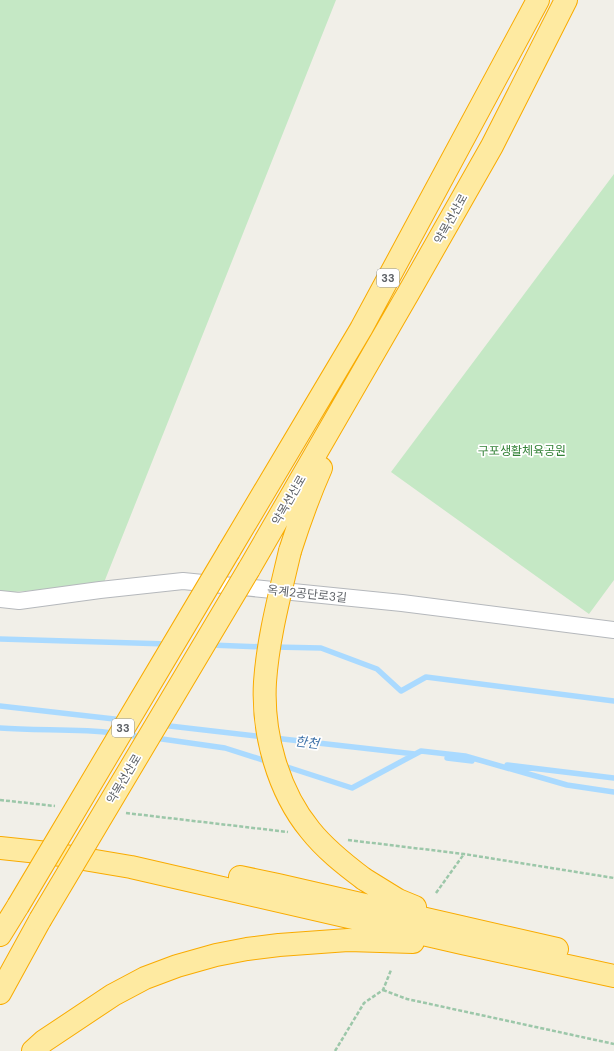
<svg xmlns="http://www.w3.org/2000/svg" width="614" height="1051" font-family="'DM Sans','Noto Sans KR',sans-serif">
<style>
.green{fill:#c5e8c5}
.lines{fill:none;stroke-linecap:round;stroke-linejoin:round}
.stream{stroke:#aadaff;stroke-width:5.5}
.minor-casing{stroke:#b5b8bc;stroke-width:18}
.trunk-casing{stroke:#f9ab00;stroke-width:24}
.path{stroke:#9cc7a9;stroke-width:2.5;stroke-dasharray:4 2;stroke-linecap:butt}
.minor{stroke:#fff;stroke-width:16}
.trunk{stroke:#feeaa1;stroke-width:22}
.trunk-bridge-casing{stroke:#f9ab00;stroke-width:24;stroke-linecap:butt}
.trunk-bridge{stroke:#feeaa1;stroke-width:22}
.labels{text-anchor:middle;stroke-width:3.5;stroke-linejoin:round;paint-order:stroke}
.shield{fill:#fff;stroke:#8f9295;stroke-width:1}
.shield-label{font-size:11px;font-weight:bold;fill:#5f6368}
.street-label{font-size:12px;fill:#5f6368;stroke:#fff}
.park-label{font-size:12px;fill:#348238;stroke:#fff}
.water-label{font-size:13px;font-style:italic;fill:#4174aa;stroke:#fff}
</style>
<rect width="100%" height="100%" fill="#f1efe8"/>
<path class="green" d="M0,0H336L103,585L0,593Z
M614,174V580L589,614L391,472Z"/>
<g class="lines">
<path class="stream" d="M0,639L168,644
M210,645L266,647
M274,647L321,648L377,669L401,691L426,677L614,701
M0,706L123,720
M161,725L264,737
M0,728C38,731 77,728 114,733
M125,735L144,737
M155,738L225,748L269,762
M274,738L415,754
M447,758L472,761
M281,765L352,788L421,751L465,756L567,785L614,792
M507,765L614,778"/>
<g class="minor-casing">
<path id="minor" d="M0,599L19,601L100,590L183,581L402,603L614,630"/>
</g>
<g class="trunk-casing">
<path id="trunk" d="M229,551L361,329L538,0
M290,551C299,523 309,495 321,468
M249,569L409,292L492,146L566,0
M0,848L48,853L131,867L462,943L614,976
M240,877L278,885L557,949
M364,879L398,900L415,907
M0,935L18,906
M0,993L40,920
M33,1051L44,1041L113,995L145,978L177,966L216,955L247,949L279,945L348,940L413,942"/>
</g>
<path class="path" d="M0,800L55,806
M126,813L288,832
M348,840L464,854L614,878
M436,893L464,854
M383,990L407,999L614,1044
M335,1051L364,1003L383,990L391,970"/>
<use href="#minor" class="minor"/>
<use href="#trunk" class="trunk"/>
<g class="trunk-bridge-casing">
<path id="trunk-bridge" d="M290,551C280,594 268,638 265,682C262,733 278,791 310,830C325,849 344,864 364,879
M18,906L229,551
M40,920L249,569"/>
</g>
<use href="#trunk-bridge" class="trunk-bridge"/>
</g>
<g class="labels">
<g class="shield">
<rect x="377" y="269" width="22" height="18" rx="3"/>
<rect x="112" y="719" width="22" height="18" rx="3"/>
</g>
<g class="shield-label">
<text x="388" y="282">33</text>
<text x="123" y="732">33</text>
</g>
<g class="street-label">
<text transform="translate(451 219) rotate(-61)" y="4">약목선산로</text>
<text transform="translate(289 500) rotate(-60)" y="4">약목선산로</text>
<text transform="translate(307 594) rotate(6)" y="4">옥계2공단로3길</text>
<text transform="translate(124 779) rotate(-59)" y="4">약목선산로</text>
</g>
<g class="park-label">
<text x="522" y="455">구포생활체육공원</text>
</g>
<g class="water-label">
<text transform="translate(307 742) rotate(7)" y="5">한천</text>
</g>
</g>
</svg>
